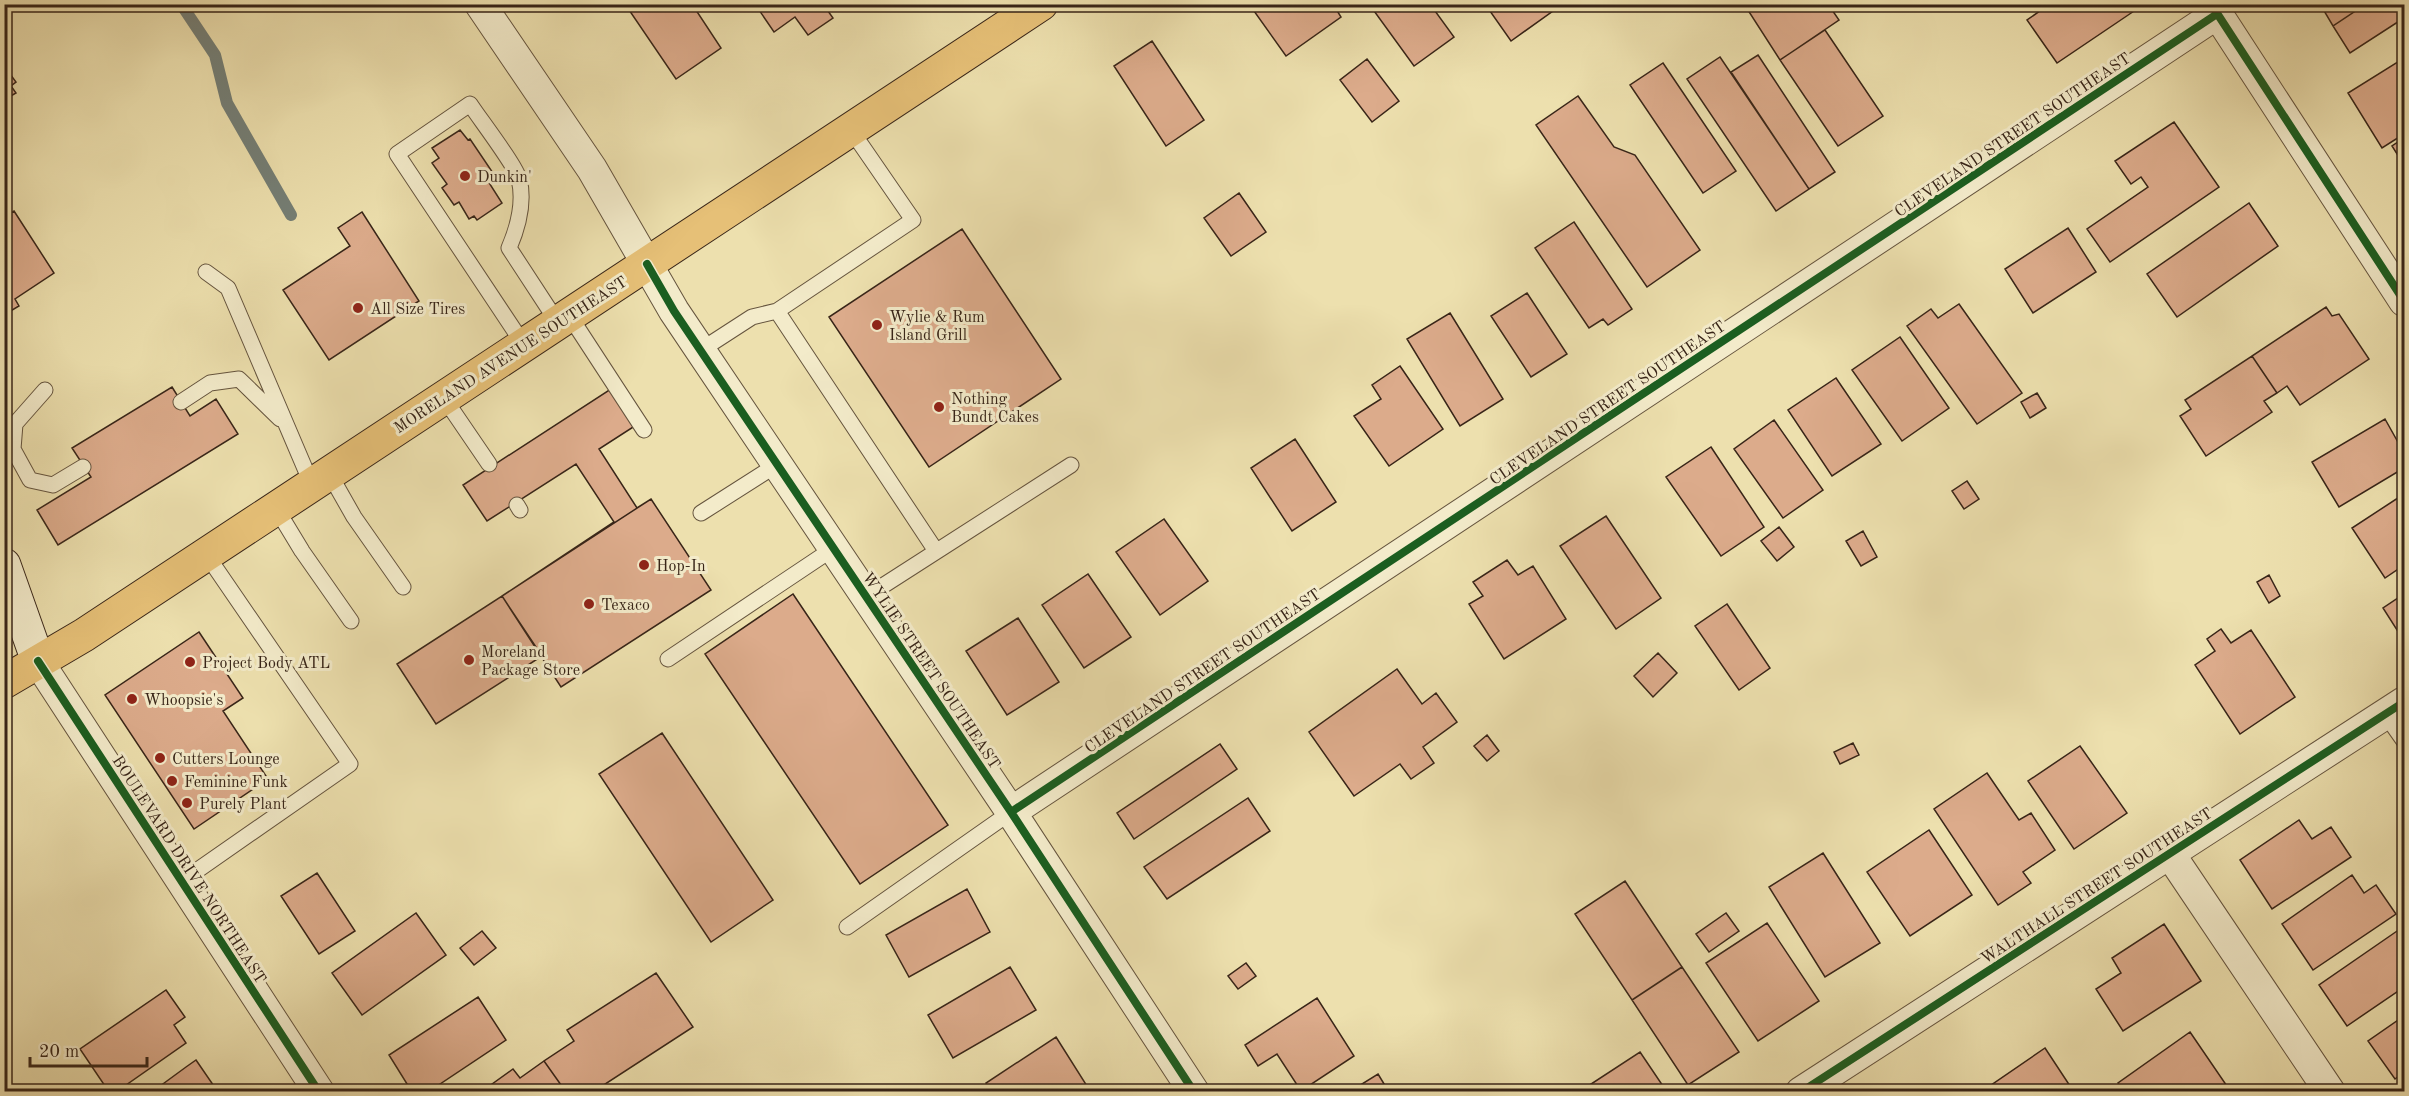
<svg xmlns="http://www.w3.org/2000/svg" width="2409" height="1096" font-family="'Old Standard TT',serif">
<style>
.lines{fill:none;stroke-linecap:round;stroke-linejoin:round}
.stream{stroke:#757f76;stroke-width:12}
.building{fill:#dcab8b;stroke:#382518;stroke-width:1.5}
.lane-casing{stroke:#65543e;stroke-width:17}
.street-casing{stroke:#65543e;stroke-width:32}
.secondary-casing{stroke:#382518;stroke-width:35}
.highway-casing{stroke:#382518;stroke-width:35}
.lane{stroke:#f3ebca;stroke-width:15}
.street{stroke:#f3ebca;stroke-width:30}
.secondary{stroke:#f3ebca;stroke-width:33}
.highway{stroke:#e6c077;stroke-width:33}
.cycleway-casing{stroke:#f3ebca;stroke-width:11}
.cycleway{stroke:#1b5e20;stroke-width:8}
.poi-dot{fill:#8f2418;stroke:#f3ebca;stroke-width:2}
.labels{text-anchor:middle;stroke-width:6;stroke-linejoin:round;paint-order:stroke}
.street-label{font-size:16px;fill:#382518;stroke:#f3ebca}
.poi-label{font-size:16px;fill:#382518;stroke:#f3ebca;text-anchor:start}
</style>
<rect width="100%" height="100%" fill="#ede0ae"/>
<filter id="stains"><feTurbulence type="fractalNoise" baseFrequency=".00333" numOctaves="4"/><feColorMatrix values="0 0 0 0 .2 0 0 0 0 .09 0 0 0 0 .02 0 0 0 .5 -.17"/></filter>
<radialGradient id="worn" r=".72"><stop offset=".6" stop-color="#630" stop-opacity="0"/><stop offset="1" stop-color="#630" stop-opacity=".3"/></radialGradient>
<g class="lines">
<path class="stream" d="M181,4L215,55L227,103L291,215"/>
</g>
<path class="building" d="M625,4H692L721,48L676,79Z
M755,4H823L833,18L808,35L795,17L774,32Z
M1249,4H1333L1341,17L1286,56Z
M1369,4H1430L1454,37L1414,66Z
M1485,4H1559L1560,6L1511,41Z
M1744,4H1828L1839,20L1780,60Z
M2050,4H2142L2143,5L2057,63L2027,20Z
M2320,4H2366L2333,26Z
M2366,4H2404V18L2350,53L2333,26Z
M1825,30L1883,116L1838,146L1780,60Z
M1152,41L1204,120L1166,146L1114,66Z
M1758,55L1835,172L1809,189L1731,72Z
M1720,57L1809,189L1776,211L1687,79Z
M2404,58V134L2382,148L2348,93Z
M1367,59L1399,101L1372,122L1340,80Z
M1663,63L1736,171L1703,193L1630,85Z
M10,74L16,82L11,86L16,93L4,100V78Z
M1578,96L1614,147L1635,155L1700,250L1647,287L1536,125Z
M2174,122L2219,187L2110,262L2087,229L2148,187L2141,177L2131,184L2115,161Z
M460,130L468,140L470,139L493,173L486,178L502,203L477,220L474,216L469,219L459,202L454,205L442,188L447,184L432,163L439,158L432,148Z
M2404,138V165L2392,146Z
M1239,193L1266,232L1231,256L1204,218Z
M2249,203L2278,246L2177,317L2147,274Z
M14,211L54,273L15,299L19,306L4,315V217Z
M362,212L419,301L329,360L283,290L350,246L338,228Z
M1574,222L1632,309L1608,325L1603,319L1589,328L1535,248Z
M2068,228L2096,272L2033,313L2005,269Z
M962,229L1061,379L929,467L829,317Z
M1527,293L1567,354L1531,377L1491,316Z
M1959,304L2022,393L1977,424L1907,326L1931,309L1938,318Z
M2326,307L2332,316L2339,314L2369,359L2300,405L2287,386L2277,393L2252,356Z
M1450,313L1503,399L1460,426L1407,339Z
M1900,337L1949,408L1902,441L1852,370Z
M2252,356L2277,393L2264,401L2272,412L2206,456L2180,416L2191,409L2185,400Z
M1400,366L1443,429L1389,466L1354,416L1381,399L1372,385Z
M1836,378L1881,444L1832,476L1788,410Z
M617,385L641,422L599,449L637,508L651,499L711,590L561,687L502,596L614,522L576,464L487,521L463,485Z
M172,387L190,416L216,399L238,434L58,545L37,510L91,477L72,448Z
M2037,393L2046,408L2030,418L2021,402Z
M2385,419L2404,453V468L2339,507L2312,462Z
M1774,420L1823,490L1783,518L1734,449Z
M1295,439L1336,502L1292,531L1251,468Z
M1711,447L1764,527L1721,556L1666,477Z
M1967,481L1979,499L1964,509L1952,491Z
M2404,494V565L2385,578L2352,528Z
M651,499L711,590L561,687L502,596Z
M1606,516L1661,598L1616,629L1560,546Z
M1164,519L1208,581L1160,615L1116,552Z
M1779,527L1794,547L1777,561L1761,541Z
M1863,531L1877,557L1861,566L1846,541Z
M1507,560L1518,575L1533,566L1566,619L1504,659L1469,604L1483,596L1473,582Z
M1088,574L1131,637L1084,668L1042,605Z
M2269,575L2280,596L2269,603L2257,582Z
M793,594L948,825L860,884L705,654Z
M2404,594V641L2383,608Z
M502,596L542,656L436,724L397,664Z
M1727,604L1770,668L1739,690L1695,626Z
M1018,618L1059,682L1007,715L966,651Z
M2221,629L2231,643L2251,630L2295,697L2240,734L2195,665L2215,651L2207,639Z
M199,632L243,698L223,711L268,779L194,829L105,695Z
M1658,653L1677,673L1653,697L1634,676Z
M1397,669L1422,704L1436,693L1457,722L1423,747L1434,763L1411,779L1400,764L1354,796L1309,732Z
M662,733L773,900L711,942L599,774Z
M1487,735L1499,751L1487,761L1474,746Z
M1853,743L1859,755L1840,764L1834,752Z
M1220,744L1237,769L1134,839L1117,813Z
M2080,746L2127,813L2074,849L2028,781Z
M1987,773L2019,820L2031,813L2055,850L2023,872L2031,883L1998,905L1934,809Z
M1248,798L1270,831L1167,899L1144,867Z
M2299,820L2312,839L2331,827L2351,857L2272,909L2240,860Z
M1929,830L1972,895L1910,936L1867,872Z
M1823,853L1880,943L1825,977L1769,887Z
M317,873L355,931L319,954L281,896Z
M2352,875L2364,893L2376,885L2396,914L2313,970L2282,924Z
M1625,881L1682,967L1632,1000L1575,914Z
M967,889L990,932L909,977L886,935Z
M416,913L446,955L362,1015L332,973Z
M1726,913L1739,931L1709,952L1696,934Z
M1767,923L1819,1001L1758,1041L1706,963Z
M2164,924L2201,981L2123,1031L2096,989L2121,973L2112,958Z
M2400,929L2404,937V987L2347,1026L2319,985Z
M482,931L496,948L474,965L460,948Z
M1246,963L1256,976L1238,989L1228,976Z
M1010,967L1036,1010L953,1058L928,1015Z
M1682,967L1739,1052L1688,1085L1632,1000Z
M656,973L693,1027L593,1092H566L544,1061L574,1041L567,1030Z
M166,990L185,1017L174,1025L186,1043L116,1092H109L80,1049Z
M478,997L506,1040L428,1092H412L389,1055Z
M1317,998L1354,1056L1301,1091L1277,1054L1258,1066L1245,1045Z
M2404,1016V1072L2395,1079L2368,1041Z
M2190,1032L2231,1092H2124L2118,1083Z
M1056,1037L1087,1086L1079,1092H991L986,1083Z
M2045,1048L2074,1092H1984V1090Z
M1640,1052L1667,1092H1592L1588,1086Z
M196,1060L218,1092H152L186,1067Z
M544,1061L566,1092H481L513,1069L520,1078Z
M1378,1074L1389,1092H1349Z"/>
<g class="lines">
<g class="lane-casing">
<path id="lane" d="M206,272L228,288L312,485
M777,311L936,551
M569,315L644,430
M524,345L397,154L470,104C479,118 516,166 519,179C525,203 518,227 509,248L558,323
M701,350L752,317L777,311L913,220L851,130
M45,390L15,424L13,449L30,480L53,485L83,467
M444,398L489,464
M181,402L210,383L239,379L280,419
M329,473L354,517L403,587
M517,505L520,510
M276,508L302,551L351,621
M701,513L778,464
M867,596L1071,465
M668,659L834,548
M2385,714L2404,741
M182,881L350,764L206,554
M847,927L1011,812"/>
</g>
<g class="street-casing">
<path id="street" d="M480,4L592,169L674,311L1011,812L1194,1092
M2211,4L2404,301
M38,661L319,1092
M1011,812L2217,14
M2170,854L2330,1092
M1801,1092L2404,702"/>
</g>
<g class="secondary-casing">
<path id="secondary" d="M4,565L38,661"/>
</g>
<g class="highway-casing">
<path id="highway" d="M4,682L84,635L1041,4"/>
</g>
<use href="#lane" class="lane"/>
<use href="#street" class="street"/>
<use href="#secondary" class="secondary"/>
<use href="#highway" class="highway"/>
<g class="cycleway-casing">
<path id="cycleway" d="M2211,4L2404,301
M647,264L674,311L1011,812L1194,1092
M38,661L319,1092
M1011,812L2217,14
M1801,1092L2404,702"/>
</g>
<use href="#cycleway" class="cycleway"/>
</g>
<g class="poi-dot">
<circle cx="465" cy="176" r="6"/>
<circle cx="358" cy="308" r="6"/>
<circle cx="877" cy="325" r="6"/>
<circle cx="939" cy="407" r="6"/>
<circle cx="644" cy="565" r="6"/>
<circle cx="589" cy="604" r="6"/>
<circle cx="469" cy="660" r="6"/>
<circle cx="190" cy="662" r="6"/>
<circle cx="132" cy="699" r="6"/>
<circle cx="160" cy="758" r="6"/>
<circle cx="172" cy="781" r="6"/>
<circle cx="187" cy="803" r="6"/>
</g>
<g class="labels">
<g class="street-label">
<text transform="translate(2012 134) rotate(-34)" y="6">CLEVELAND STREET SOUTHEAST</text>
<text transform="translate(510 354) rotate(-33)" y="6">MORELAND AVENUE SOUTHEAST</text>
<text transform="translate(1607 402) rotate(-34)" y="6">CLEVELAND STREET SOUTHEAST</text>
<text transform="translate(932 670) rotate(56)" y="6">WYLIE STREET SOUTHEAST</text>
<text transform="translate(1202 670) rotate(-34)" y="6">CLEVELAND STREET SOUTHEAST</text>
<text transform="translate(190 869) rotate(57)" y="6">BOULEVARD DRIVE NORTHEAST</text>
<text transform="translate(2096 885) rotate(-33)" y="6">WALTHALL STREET SOUTHEAST</text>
</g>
<g class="poi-label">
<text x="477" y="182">Dunkin'</text>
<text x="370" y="314">All Size Tires</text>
<text x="889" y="322">Wylie &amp; Rum<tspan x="889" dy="18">Island Grill</tspan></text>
<text x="951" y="404">Nothing<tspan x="951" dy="18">Bundt Cakes</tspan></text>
<text x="656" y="571">Hop-In</text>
<text x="601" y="610">Texaco</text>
<text x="481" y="657">Moreland<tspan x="481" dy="18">Package Store</tspan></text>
<text x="202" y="668">Project Body ATL</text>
<text x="144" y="705">Whoopsie's</text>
<text x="172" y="764">Cutters Lounge</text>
<text x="184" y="787">Feminine Funk</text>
<text x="199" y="809">Purely Plant</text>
</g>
</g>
<rect width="2409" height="1096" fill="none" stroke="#ede0ae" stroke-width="24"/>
<rect x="6" y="6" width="2397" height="1084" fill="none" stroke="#382518" stroke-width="3"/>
<rect x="12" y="12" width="2385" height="1072" fill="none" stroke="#382518" stroke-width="1.5"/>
<path d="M30 1057v9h117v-9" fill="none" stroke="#382518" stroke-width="3"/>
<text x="39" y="1057" font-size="18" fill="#382518" stroke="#f3ebca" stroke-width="4.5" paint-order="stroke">20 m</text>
<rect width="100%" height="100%" filter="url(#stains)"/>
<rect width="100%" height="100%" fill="url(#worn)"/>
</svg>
